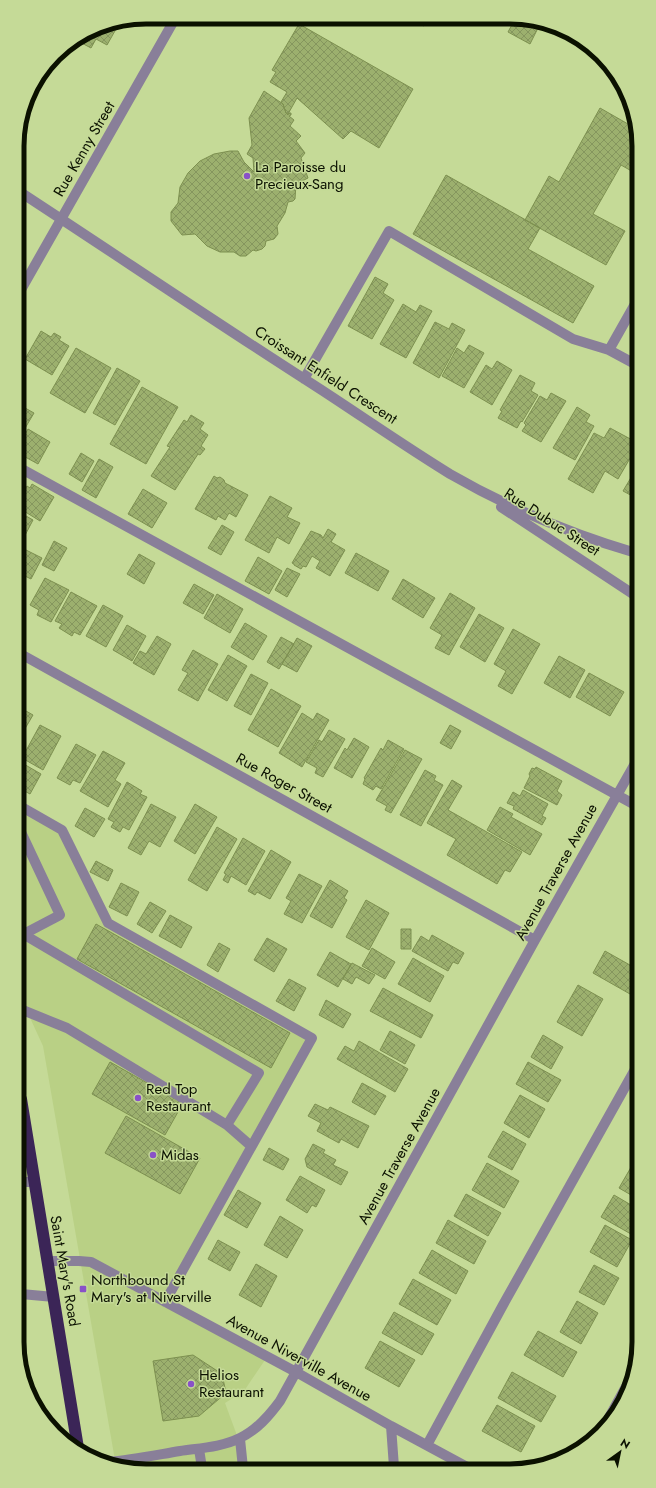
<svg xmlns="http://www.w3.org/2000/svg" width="656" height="1488" font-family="Jost,sans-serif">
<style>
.built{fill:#b9d085}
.building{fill:url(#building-cross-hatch);stroke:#7d9050}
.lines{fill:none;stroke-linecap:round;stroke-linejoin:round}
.minor{stroke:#897f99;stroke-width:10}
.highway{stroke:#3b2557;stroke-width:12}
.poi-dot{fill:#8951c8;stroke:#c5da97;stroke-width:1.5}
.labels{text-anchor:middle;stroke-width:3;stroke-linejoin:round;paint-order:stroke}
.street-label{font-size:15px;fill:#0b1100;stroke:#c5da97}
.poi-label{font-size:15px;fill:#0b1100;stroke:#c5da97;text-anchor:start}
.rim{fill:none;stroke:#0b1100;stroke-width:5}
</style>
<defs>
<pattern id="building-cross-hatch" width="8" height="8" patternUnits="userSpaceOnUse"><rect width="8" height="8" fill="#9cb06e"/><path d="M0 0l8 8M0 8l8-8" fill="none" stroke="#85965e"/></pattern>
</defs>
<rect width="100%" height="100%" fill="#c5da97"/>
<path class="built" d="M20,808L60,831L105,924L309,1038L160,1304L265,1360L244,1391L225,1403L249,1468L121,1469L116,1466L43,1046L20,996Z
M21,1337L31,1397L21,1376Z"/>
<path class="building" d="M411,19H428L424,26Z
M515,19H535L541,22L530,44L508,32Z
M120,22L107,45L96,39L91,48L76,40L97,27Z
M299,24L413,89L379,148L351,131L343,139L297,98L288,114L286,113L283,104L281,102L287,92L270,82L276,72L272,70Z
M264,91L283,104L286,113L288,115L289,113H291V115L289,116L294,120L290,126L301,136L296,141L305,153L301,158L308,178L296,184L295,199L293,201L288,202L285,213L277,226L278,234L274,239L266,241L265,246L262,249L256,251L253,250L246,256H240L234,252H220L207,246L195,234L182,235L171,221V212L178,203L180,187L188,173L200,161L214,154L230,151H238L244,162L254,172L253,158L247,154L252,145L249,118Z
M600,108L635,128V173L621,165L593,214L625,231L606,265L525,220L549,176L559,182Z
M446,175L540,228L528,249L594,286L573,323L413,234Z
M375,277L388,284L383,293L394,300L372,339L348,326Z
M403,304L416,312L420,305L432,311L406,358L380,344Z
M435,322L449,329L452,323L465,330L439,378L413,363Z
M41,331L51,337L54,333L61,337L59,340L69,346L52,375L25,359Z
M469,345L484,353L464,388L442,376L457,348L464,353Z
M76,348L111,368L85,413L50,393Z
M497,361L512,370L492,405L470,392L486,365L492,369Z
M117,368L140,381L115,425L93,413Z
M520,375L535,383L531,391L538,395L522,422L521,421L517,428L498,418L502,411L500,410Z
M142,387L178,407L146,464L110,444Z
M551,393L566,401L541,442L522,431L526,425L524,423L540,396L547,400Z
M18,404L34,413L21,435L18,434Z
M577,407L590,415L586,422L594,426L575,460L553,448Z
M191,415L204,423L200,429L208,435L201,446L205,449L200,455L198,454L175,490L151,476L170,447L167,446L184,420L187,422Z
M610,428L636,442V448L618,479L605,471L593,493L568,479L594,433L604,438Z
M28,429L50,442L38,464L18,453V447Z
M81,453L94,461L82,482L69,474Z
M99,459L113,467L96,498L82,490Z
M636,469V498L623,491Z
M214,476L217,478L220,477L224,480L225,483L248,495L236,517L229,513L225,520L218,516L216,520L195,509Z
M32,484L54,497L40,521L19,508V501L27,486L30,488Z
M143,489L167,503L152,528L128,514Z
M270,496L292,508L287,517L300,523L289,544L277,537L269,553L245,540Z
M19,512L33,520L22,541L19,539Z
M222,525L234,532L221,555L208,548Z
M328,529L336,534L331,542L345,550L330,576L316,568L320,561L312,556L306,567L303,566L301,569L294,565V564L292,563L311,531L321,535L323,538Z
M54,541L67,548L54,571L42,565Z
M20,547L42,558L31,579L19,573V550Z
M356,553L389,571L378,591L345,573Z
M139,554L155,563L144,584L127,574Z
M258,557L282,571L269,594L245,581Z
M287,568L300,574L287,597L275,590Z
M45,578L69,590L51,622L37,615L39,610L30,605Z
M403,579L435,598L423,618L392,599Z
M194,584L214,595L203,614L183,603Z
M71,592L97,606L80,635L74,632L72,636L59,628L62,624L55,621Z
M450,593L475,608L449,655L435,648L442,635L430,628Z
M217,594L243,609L230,633L204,618Z
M103,605L123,616L106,647L86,636Z
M479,614L504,628L485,662L460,647Z
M245,623L267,636L253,660L231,647Z
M127,625L146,636L132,661L113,650Z
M513,629L540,644L512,694L498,686L506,671L494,664Z
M157,636L171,644L154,675L133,663L140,651L146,654Z
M281,637L294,644L279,669L267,662Z
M297,638L312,646L297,672L282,664Z
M193,650L218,664L198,701L178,690L188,673L182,670Z
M228,655L247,666L227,701L208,690Z
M559,656L585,670L570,698L544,683Z
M589,673L624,692L610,716L576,697Z
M251,674L268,683L251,715L234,706Z
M271,689L301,706L278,747L248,730Z
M19,707L33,715L19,739Z
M302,713L313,720L317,713L329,720L302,767L279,753Z
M40,725L61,736L43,770L22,758Z
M450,725L461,731L451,749L440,743Z
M329,730L345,739L323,777L315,773L317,768L306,762L319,740L322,742Z
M354,738L369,747L352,778L334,768L345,748L347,750Z
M388,740L404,749L381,789L376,786L373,790L363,784L365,779L364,778L381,748L383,750Z
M76,744L96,755L80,783L73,780L70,785L57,778Z
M405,750L422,759L391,813L385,810L387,806L376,800Z
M103,751L125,763L115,780L121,784L108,807L80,791Z
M22,763L41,774L30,794L19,788V767Z
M536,767L562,781L557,791L562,795L557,805L524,788L530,776L529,774L532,768L535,769Z
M425,770L436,776L434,780L443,785L421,826L400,815Z
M452,780L462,786L448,810L522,852L510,872L505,870L497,884L447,855L456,839L427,823Z
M127,782L142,791L140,794L147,797L129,830L123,827L120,832L111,827L114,822L108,819Z
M523,790L548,804L542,816L546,818L542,825L513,809L514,806L507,803L513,792L520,796Z
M151,804L176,817L160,847L149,841L141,855L128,848Z
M195,804L217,817L195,854L174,841Z
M500,807L513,814L511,817L542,834L530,855L487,830Z
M85,808L105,819L94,837L75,826Z
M217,827L237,839L207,891L188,880Z
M243,838L265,851L246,885L231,876L228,883L223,880L226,874L224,873Z
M271,850L291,862L270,899L257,892L255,895L248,891Z
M96,861L113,870L108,881L90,872Z
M299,874L322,886L302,923L284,914L291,901L286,898Z
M330,880L348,891L344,898L347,900L332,928L310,916Z
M121,883L139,892L127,916L109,907Z
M366,900L389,913L369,950L346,937Z
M150,902L166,911L152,933L137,924Z
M170,915L192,927L181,948L159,936Z
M96,924L290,1033L271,1068L77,959Z
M401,929H411V949H401Z
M432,935L464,953L458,964L453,962L448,971L412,951L421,936L429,941Z
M267,938L287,949L274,972L254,960Z
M219,943L230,949L218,972L207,965Z
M372,948L395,962L385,979L362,966Z
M605,951L637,969V981L630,994L593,973Z
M330,952L351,964L338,987L317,975Z
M413,958L444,976L430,1002L398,984Z
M352,963L375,975L369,984L356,977L352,984L343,979Z
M289,979L306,988L294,1011L276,1001Z
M578,985L603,999L582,1036L557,1022Z
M383,988L433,1015L421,1038L370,1011Z
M326,1000L351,1014L343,1028L319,1015Z
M390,1031L415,1045L405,1064L380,1050Z
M543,1035L563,1047L551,1069L531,1057Z
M359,1041L408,1069L395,1092L337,1059L345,1046L354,1051Z
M110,1062L183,1103L165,1135L92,1094Z
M528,1062L561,1080L548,1102L516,1084Z
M362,1083L386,1096L375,1115L352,1102Z
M520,1095L545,1109L529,1138L504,1123Z
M315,1104L328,1110L330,1107L369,1126L358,1148L341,1139L339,1143L317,1131L321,1123L308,1116Z
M126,1116L200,1158L180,1194L105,1153Z
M503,1131L526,1144L512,1170L488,1157Z
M313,1144L325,1150L323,1153L336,1160L333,1165L348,1172L341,1185L307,1167L305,1159Z
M269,1148L289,1159L283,1170L263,1160Z
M634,1162L638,1164V1199L619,1188Z
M487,1163L519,1181L504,1208L472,1190Z
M300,1176L325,1190L316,1207L312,1205L307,1213L286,1200Z
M238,1190L261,1203L247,1228L224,1215Z
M466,1194L501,1213L488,1236L454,1216Z
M614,1195L638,1209V1238L601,1217Z
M280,1216L303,1230L287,1258L264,1245Z
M448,1220L486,1241L474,1264L436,1243Z
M605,1225L632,1240L617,1267L590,1252Z
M218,1240L240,1252L230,1271L208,1259Z
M432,1250L468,1271L456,1294L419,1273Z
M256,1264L277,1276L261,1307L239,1295Z
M594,1265L619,1278L604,1305L579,1292Z
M413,1279L451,1300L437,1325L399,1304Z
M577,1301L598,1313L581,1344L560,1332Z
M394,1312L434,1334L422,1355L382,1333Z
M538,1331L577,1352L563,1377L524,1355Z
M380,1341L415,1360L399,1387L365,1368Z
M193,1355L222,1374L226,1393L199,1416L163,1421L153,1361Z
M512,1372L556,1396L541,1422L498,1398Z
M497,1405L535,1426L521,1452L482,1431Z"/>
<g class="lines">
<path class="minor" d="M17,190C118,256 218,324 320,389C363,417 406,447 450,474C509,508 571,534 636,553
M18,295L176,17
M635,304L609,350L635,364
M304,379L389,231L573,339L609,350
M18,467L637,806
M501,507L636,596
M19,653L535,940
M20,806L62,830L108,923L312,1038L165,1302
M20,830L60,915L20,936
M20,1009L67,1028L227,1125L259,1073L23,934
M227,1125L251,1146
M21,1182H34
M48,1261H79L91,1262L296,1372L391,1426L467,1467
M21,1294L54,1297
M391,1426L394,1467
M600,1434L634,1372
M240,1439L243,1468
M427,1445L503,1305L638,1064
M199,1449L202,1468
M108,1462C132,1460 156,1455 180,1451C200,1448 222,1447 240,1438C257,1430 269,1416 280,1401L535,940L637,760"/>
<path class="highway" d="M21,1099L78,1448"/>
</g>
<g class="poi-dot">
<circle cx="247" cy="176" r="4"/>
<circle cx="138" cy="1098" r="4"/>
<circle cx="153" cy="1155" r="4"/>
<rect x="79" y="1285" width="8" height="8" rx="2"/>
<circle cx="191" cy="1384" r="4"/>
</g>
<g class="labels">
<g class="street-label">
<text transform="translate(84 149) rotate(-60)" y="5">Rue Kenny Street</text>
<text transform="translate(326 375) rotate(33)" y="5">Croissant Enfield Crescent</text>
<text transform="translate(552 522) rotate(33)" y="5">Rue Dubuc Street</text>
<text transform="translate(284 783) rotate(29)" y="5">Rue Roger Street</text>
<text transform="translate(556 872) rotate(-61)" y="5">Avenue Traverse Avenue</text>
<text transform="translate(399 1156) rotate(-61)" y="5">Avenue Traverse Avenue</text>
<text transform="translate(65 1271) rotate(80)" y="5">Saint Mary's Road</text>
<text transform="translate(299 1358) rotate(29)" y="5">Avenue Niverville Avenue</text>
</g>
<g class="poi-label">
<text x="255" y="172">La Paroisse du<tspan x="255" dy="17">Precieux-Sang</tspan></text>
<text x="146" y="1094">Red Top<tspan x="146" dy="17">Restaurant</tspan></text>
<text x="161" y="1160">Midas</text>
<text x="91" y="1285">Northbound St<tspan x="91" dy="17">Mary's at Niverville</tspan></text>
<text x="199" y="1380">Helios<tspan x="199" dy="17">Restaurant</tspan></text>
</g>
</g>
<path d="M0 0H656V1488H0ZM146 24H510A122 122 0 0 1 632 146V1342A122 122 0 0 1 510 1464H146A122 122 0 0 1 24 1342V146A122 122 0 0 1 146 24Z" fill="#c5da97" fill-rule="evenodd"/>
<path class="rim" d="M146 24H510A122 122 0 0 1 632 146V1342A122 122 0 0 1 510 1464H146A122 122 0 0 1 24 1342V146A122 122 0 0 1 146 24Z"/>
<g transform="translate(620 1452) rotate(33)" stroke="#c5da97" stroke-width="3" paint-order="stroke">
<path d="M0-3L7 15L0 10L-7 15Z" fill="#0b1100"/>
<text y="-6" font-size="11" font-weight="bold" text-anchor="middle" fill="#0b1100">N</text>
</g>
</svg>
